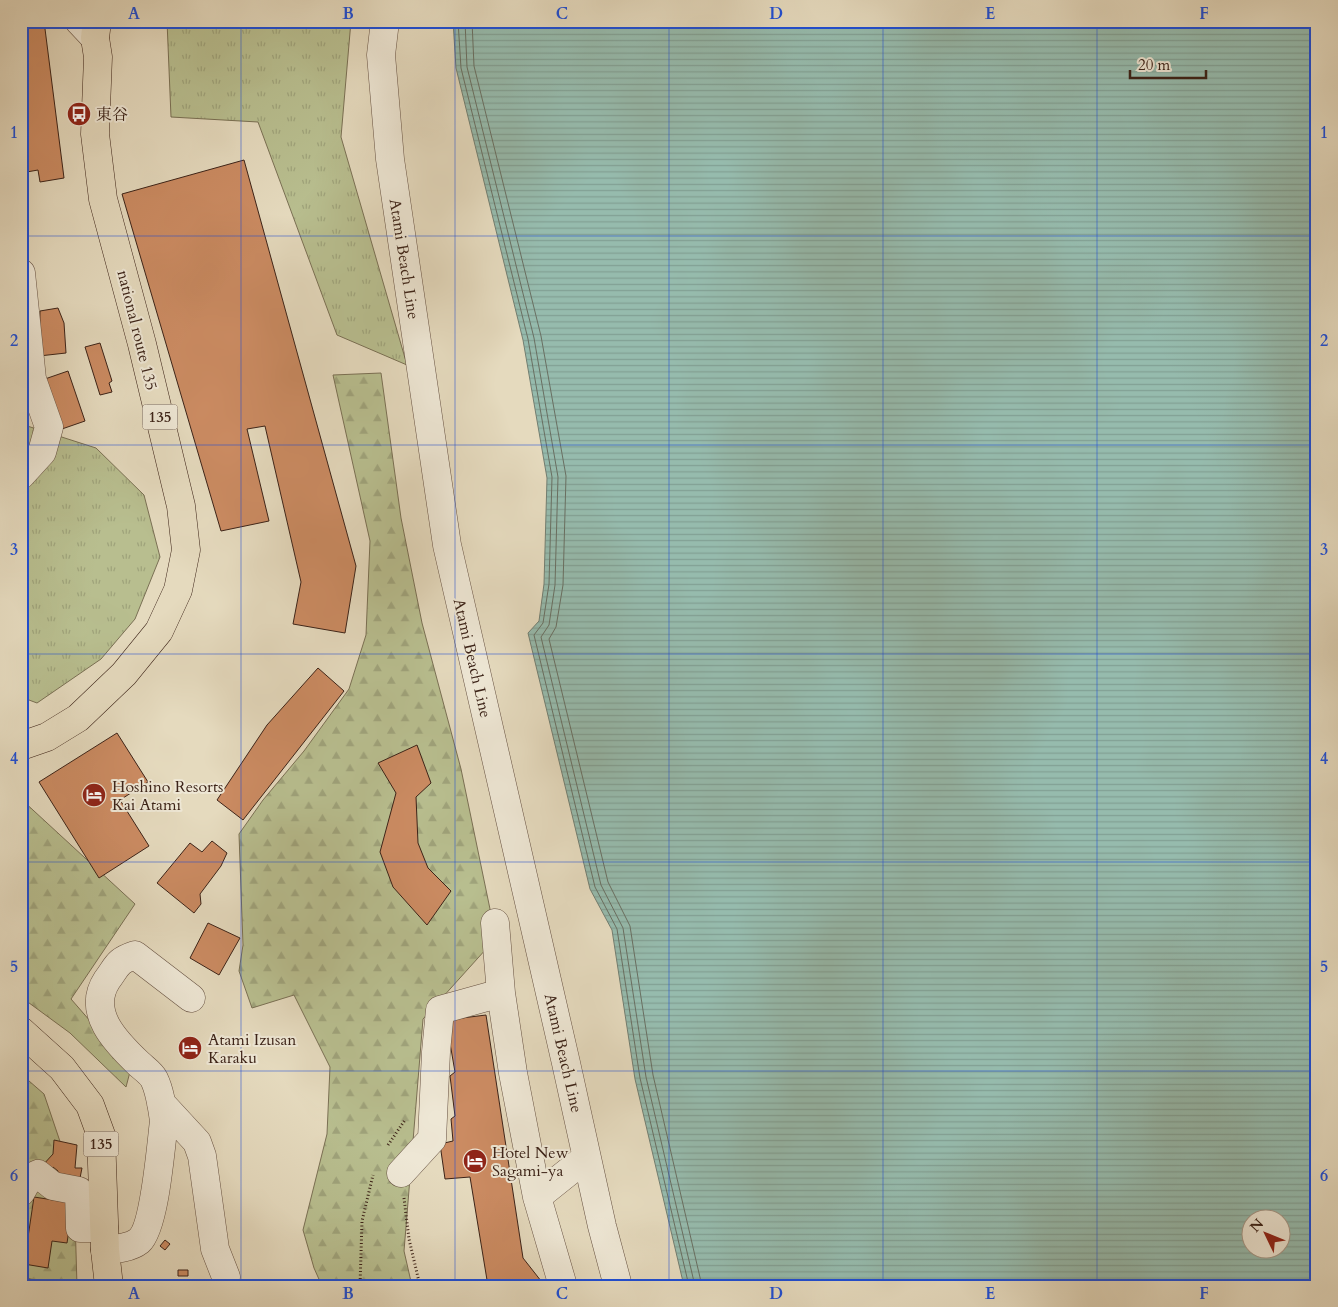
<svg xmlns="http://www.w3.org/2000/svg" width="1338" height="1307" font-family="Cardo,'Noto Serif JP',serif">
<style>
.grass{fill:url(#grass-tufts);stroke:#7a7054}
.forest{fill:url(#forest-firs);stroke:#7a7054}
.water{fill:url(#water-rules);stroke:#727e71;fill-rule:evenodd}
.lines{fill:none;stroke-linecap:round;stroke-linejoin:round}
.shore{stroke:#696f62;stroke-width:1}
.building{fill:#cb8b62;stroke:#3c2318}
.minor-casing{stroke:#665142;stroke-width:29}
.highway-casing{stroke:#3c2318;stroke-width:29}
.path{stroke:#3c2318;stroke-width:3;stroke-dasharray:1 2.5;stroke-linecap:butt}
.minor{stroke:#eee7d5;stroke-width:28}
.highway{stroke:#e5dabe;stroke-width:28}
.grid{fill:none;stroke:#1d4ed8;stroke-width:1;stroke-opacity:0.55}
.labels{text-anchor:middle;stroke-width:4;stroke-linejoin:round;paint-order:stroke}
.shield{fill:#eee7d5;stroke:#715e51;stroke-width:1}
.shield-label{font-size:15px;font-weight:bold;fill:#3c2318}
.poi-label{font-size:16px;fill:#3c2318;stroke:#eee7d5;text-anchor:start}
.street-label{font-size:16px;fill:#3c2318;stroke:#eee7d5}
.neatline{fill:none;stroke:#1d4ed8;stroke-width:2}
.grid-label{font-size:16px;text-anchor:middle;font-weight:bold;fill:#1d4ed8}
</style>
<defs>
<pattern id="grass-tufts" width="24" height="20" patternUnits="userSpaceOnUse" patternTransform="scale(1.25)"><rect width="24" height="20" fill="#b8be8f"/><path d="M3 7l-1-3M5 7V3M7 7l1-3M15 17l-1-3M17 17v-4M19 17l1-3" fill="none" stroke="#9fa37b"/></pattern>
<pattern id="forest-firs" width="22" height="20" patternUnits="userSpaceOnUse" patternTransform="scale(1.25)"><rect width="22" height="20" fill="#b8be8f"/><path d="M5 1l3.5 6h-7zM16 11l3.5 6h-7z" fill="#9fa37b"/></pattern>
<pattern id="water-rules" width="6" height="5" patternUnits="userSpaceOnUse" patternTransform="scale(1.25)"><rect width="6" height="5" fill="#96bbad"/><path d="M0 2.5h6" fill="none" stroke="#82a094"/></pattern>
</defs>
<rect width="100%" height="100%" fill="#e5dabe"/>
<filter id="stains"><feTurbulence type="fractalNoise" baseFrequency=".004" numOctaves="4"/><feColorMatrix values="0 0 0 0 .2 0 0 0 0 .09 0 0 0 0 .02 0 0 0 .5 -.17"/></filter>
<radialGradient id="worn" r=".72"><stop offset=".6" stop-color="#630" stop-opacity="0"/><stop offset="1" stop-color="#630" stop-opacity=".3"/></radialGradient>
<path class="grass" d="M167,21H351L341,137L407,365L337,335L258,122L171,117Z
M21,424L96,448L144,495L160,557L135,619L101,659L37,703L21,697Z"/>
<path class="forest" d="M381,373L401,518L422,623L461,769L496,938L423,1019L404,1251L412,1286H322L314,1268L303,1230L327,1134L330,1067L294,995L252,1008L239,971L243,945L239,834L263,800L304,751L349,689L366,635L370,541L333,375Z
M21,799L135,904L71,999L131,1068L126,1087L70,1033L21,997Z
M21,1074L44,1094L74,1183L77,1286H21Z"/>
<path class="water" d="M453,21H1317V1286H684L635,1079L612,930L590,889L528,633L539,621L544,584L547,478L523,340L456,68ZM1250,1220H1280V1250H1250Z"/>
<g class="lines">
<path class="shore" d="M458,21L461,68L528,339L552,477L549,584L543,623L534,635L595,887L617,929L640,1078L689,1286
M465,21L467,67L534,338L558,477L555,585L549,625L541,637L601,885L623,928L646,1077L695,1286
M472,21L474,66L541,336L566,476L563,585L556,627L549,639L608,882L630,926L653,1075L702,1286"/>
</g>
<path class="building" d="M21,21H44L64,178L40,182L38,170L21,173Z
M244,160L356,566L345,633L293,624L301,582L265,426L247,429L269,521L221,531L122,194Z
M58,308L64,323L66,353L39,356L40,311Z
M100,343L112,381L109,383L112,392L100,395L85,347Z
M68,371L85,421L59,430L42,380Z
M318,668L344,691L243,820L217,800L267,725Z
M117,733L148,782L120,800L149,846L99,878L39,782Z
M417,745L431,783L416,797L418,843L428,868L451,891L427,925L393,887L380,852L396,793L378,763Z
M212,841L227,853L221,866L200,894L201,904L194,913L157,883L190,843L202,852Z
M208,923L240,938L219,975L190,958Z
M486,1015L523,1258L545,1286H488L470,1177L445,1179L440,1144L453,1141L451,1119L455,1116L450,1076L455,1072L446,1020Z
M54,1140L77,1145L75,1168H82L79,1183L57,1177L58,1171L53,1167L48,1173L42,1166L53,1154Z
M34,1197L73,1203L67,1243L52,1241L48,1268L24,1264Z
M165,1240L170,1244L165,1250L160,1246Z
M178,1270H188V1276H178Z
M21,1278L53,1282V1286H21Z"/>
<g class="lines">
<g class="minor-casing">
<path id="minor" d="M79,21L95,38
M385,21L381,55L390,159L447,545L566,1063L602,1226L618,1286
M21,273L32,379L49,427L42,452L21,475
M495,923L501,993L513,1073L537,1197L563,1286
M161,1103L197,1142L202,1156L215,1249L226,1277
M401,1173L432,1139L436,1052L440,1010L501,993
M21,1192L29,1178L38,1174L53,1186L79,1191L80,1228H104
M537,1197L587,1157
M105,1250C116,1249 130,1248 139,1241C155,1227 161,1144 164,1121C162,1107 160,1091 154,1079C151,1073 143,1068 138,1063C116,1042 86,1012 107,980C118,965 117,961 135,955L191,998"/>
</g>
<g class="highway-casing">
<path id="highway" d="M21,746L47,737L78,718L124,674L159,631L178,590L186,550L181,506L142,344L103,199L95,134L98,57L95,38L97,21
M21,1031L62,1068L90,1105L101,1135L105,1250L109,1286"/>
</g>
<path class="path" d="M388,1145L405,1120
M404,1198L409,1239L420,1286
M360,1286L362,1221L373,1175"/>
<use href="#minor" class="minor"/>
<use href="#highway" class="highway"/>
</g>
<path class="grid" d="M241,21V1286M455,21V1286M669,21V1286M883,21V1286M1097,21V1286M21,236H1317M21,445H1317M21,654H1317M21,862H1317M21,1071H1317"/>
<defs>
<g id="bus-disc" transform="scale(1.25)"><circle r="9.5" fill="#8f2418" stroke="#eee7d5"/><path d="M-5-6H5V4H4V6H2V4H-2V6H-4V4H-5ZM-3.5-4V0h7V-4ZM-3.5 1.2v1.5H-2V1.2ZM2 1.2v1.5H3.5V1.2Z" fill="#fff"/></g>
<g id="hotel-disc" transform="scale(1.25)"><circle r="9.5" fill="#8f2418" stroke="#eee7d5"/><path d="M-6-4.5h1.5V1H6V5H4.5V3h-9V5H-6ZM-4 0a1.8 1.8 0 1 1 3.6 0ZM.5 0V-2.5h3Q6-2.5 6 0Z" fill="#fff"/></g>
</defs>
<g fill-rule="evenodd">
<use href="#bus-disc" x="79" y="114"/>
<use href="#hotel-disc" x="94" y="795"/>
<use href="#hotel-disc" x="190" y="1048"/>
<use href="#hotel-disc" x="475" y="1161"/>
</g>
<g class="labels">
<g class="shield">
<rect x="142.5" y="404.5" width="35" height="25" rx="4"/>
<rect x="83.5" y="1131.5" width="35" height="25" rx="4"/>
</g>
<g class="shield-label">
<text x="160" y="422">135</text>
<text x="101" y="1149">135</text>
</g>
<g class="poi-label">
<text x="96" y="120">東谷</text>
<text x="112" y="792">Hoshino Resorts<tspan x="112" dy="18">Kai Atami</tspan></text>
<text x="208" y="1045">Atami Izusan<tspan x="208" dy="18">Karaku</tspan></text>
<text x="492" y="1158">Hotel New<tspan x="492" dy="18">Sagami-ya</tspan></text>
</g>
<g class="street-label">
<text transform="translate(405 259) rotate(81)" y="6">Atami Beach Line</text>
<text transform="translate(138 330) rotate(76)" y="6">national route 135</text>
<text transform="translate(473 658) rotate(77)" y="6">Atami Beach Line</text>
<text transform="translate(564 1053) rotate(77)" y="6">Atami Beach Line</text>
</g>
</g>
<rect width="1338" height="1307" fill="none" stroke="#e5dabe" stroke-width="55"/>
<g transform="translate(1266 1234) rotate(313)"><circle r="24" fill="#eee7d5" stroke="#a79989"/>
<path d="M0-4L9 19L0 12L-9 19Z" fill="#8f2418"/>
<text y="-8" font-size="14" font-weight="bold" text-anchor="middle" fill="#3c2318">N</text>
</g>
<path d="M1130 70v8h76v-8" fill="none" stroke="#3c2318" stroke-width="2.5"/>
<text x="1138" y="70" font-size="15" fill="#3c2318" stroke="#eee7d5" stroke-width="4" paint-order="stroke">20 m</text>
<rect x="28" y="28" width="1282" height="1252" class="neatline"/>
<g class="grid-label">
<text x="134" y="19">A</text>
<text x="348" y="19">B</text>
<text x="562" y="19">C</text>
<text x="776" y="19">D</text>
<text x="990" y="19">E</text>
<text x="1204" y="19">F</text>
<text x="14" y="138">1</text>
<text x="1324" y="138">1</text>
<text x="14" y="346">2</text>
<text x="1324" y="346">2</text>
<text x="14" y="555">3</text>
<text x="1324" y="555">3</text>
<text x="14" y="764">4</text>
<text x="1324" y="764">4</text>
<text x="14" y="972">5</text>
<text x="1324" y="972">5</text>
<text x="14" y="1181">6</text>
<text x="1324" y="1181">6</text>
<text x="134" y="1299">A</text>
<text x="348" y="1299">B</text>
<text x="562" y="1299">C</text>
<text x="776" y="1299">D</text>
<text x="990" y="1299">E</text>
<text x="1204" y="1299">F</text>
</g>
<rect width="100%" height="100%" filter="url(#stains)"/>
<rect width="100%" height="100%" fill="url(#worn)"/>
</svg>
